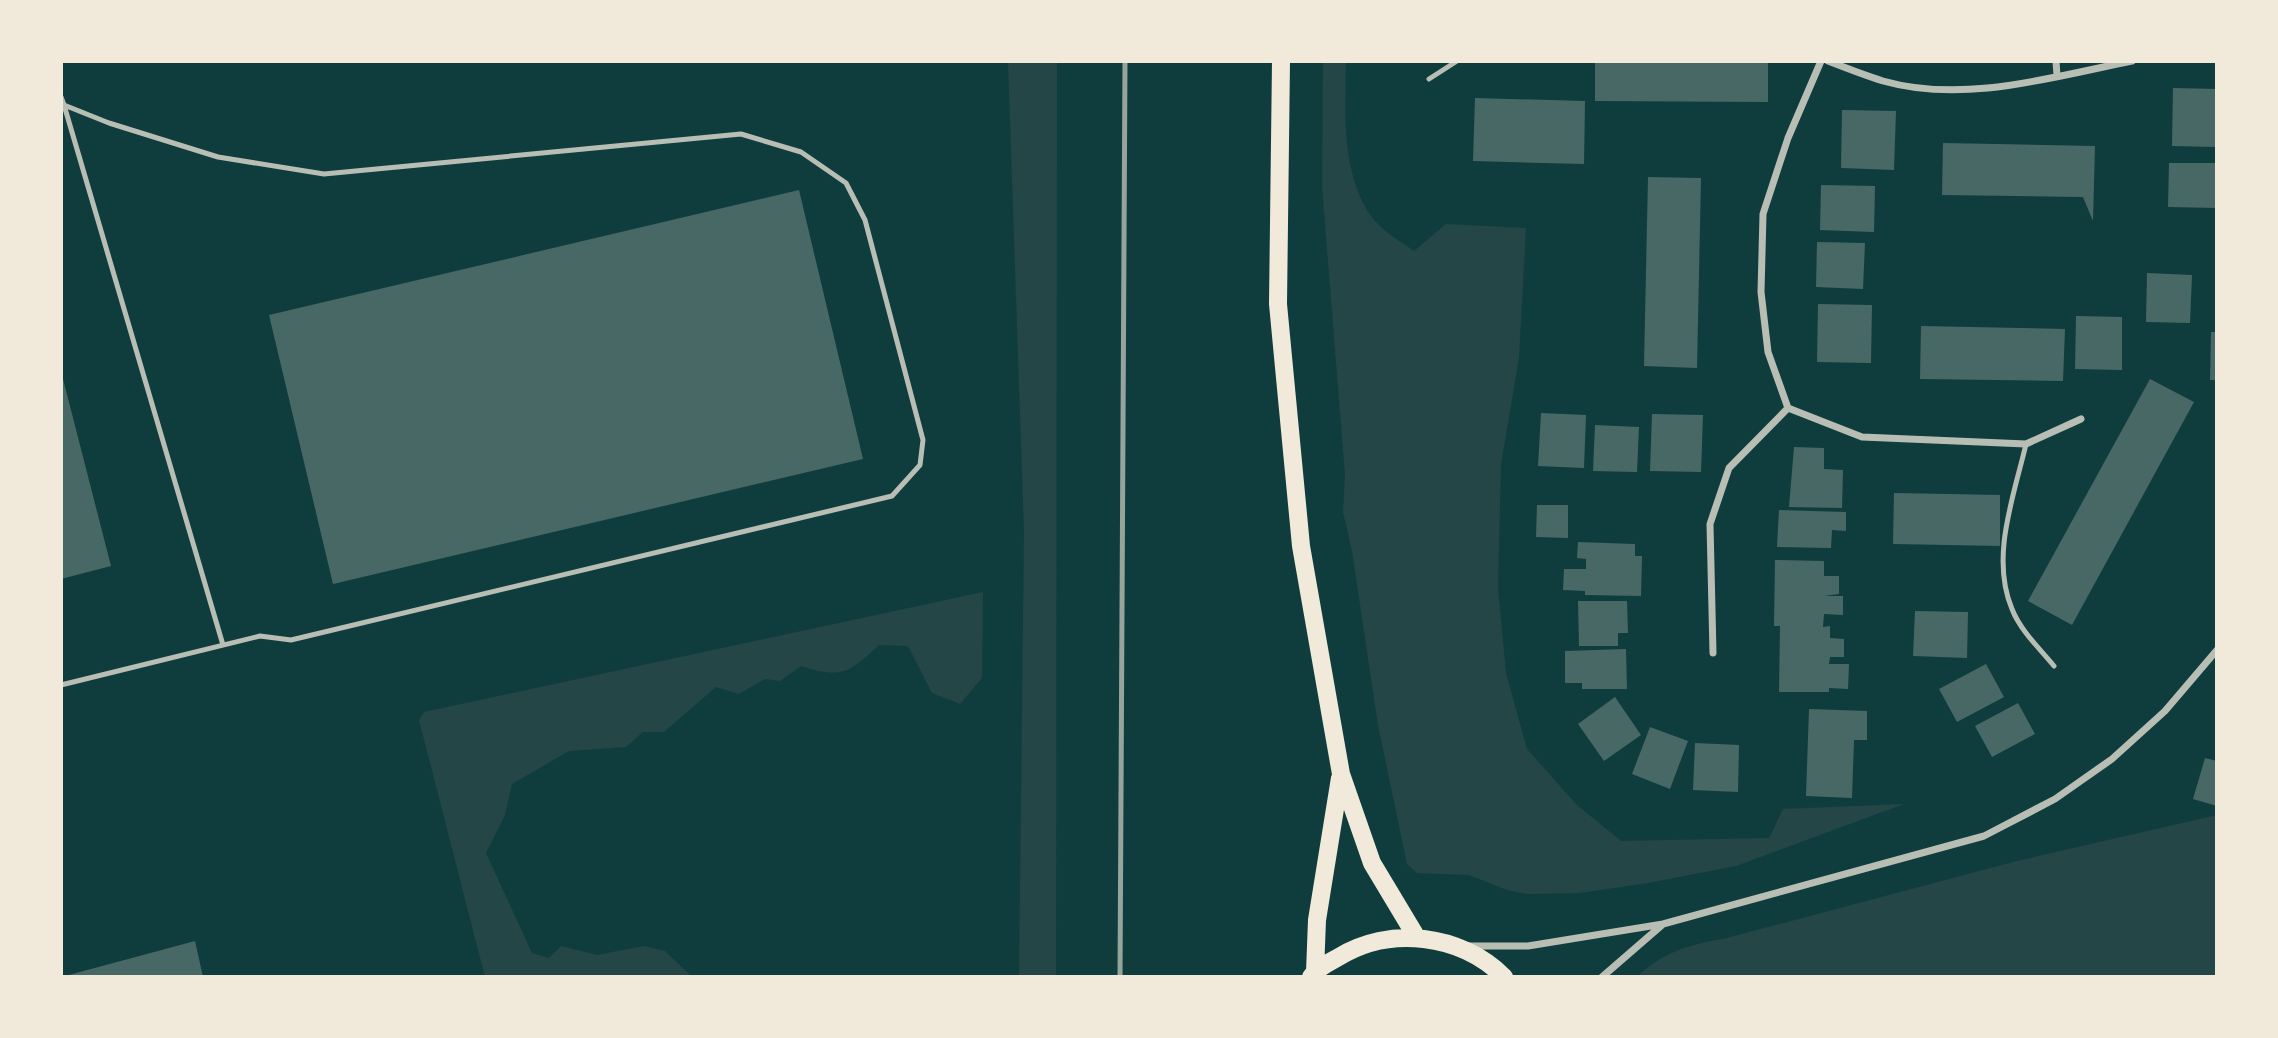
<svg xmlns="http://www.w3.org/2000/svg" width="2278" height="1038" font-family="'Source Sans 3',sans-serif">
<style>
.green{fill:#244646}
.building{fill:#486865}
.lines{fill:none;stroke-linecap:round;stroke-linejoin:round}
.service{stroke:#b8beb3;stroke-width:5}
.minor{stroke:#b8beb3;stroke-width:7}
.primary{stroke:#f1e9da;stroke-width:18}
.rail{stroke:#97a49c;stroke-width:5}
</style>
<rect width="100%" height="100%" fill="#0f3d3e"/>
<path class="green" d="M1008,61H1057L1056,977H1019L1024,533Z
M1323,61H1346C1345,112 1341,166 1368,212C1378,228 1398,240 1414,251L1446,224L1526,228L1519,358L1501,464L1498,588L1506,673L1527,749L1577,805L1621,841L1769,838L1783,809L1904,804L1736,866L1648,883L1580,893L1527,894L1507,890L1469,875L1417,873L1407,864L1378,725L1352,551L1343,512L1345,475L1322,186Z
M983,592L982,678L960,704L932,693L908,646L879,645C849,673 842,679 801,666L780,681L765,679L739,694L716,687L664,732H643L626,747L569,751L512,784L505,815L486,853L532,953L549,958L561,946L597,955L644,946L665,951L692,977H485L419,720L424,712Z
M2217,815V977H1637C1661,953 1690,944 1723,939L2013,862Z"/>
<path class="building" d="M1595,61H1768V102L1595,101Z
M2173,88L2217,89V147L2172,146Z
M1475,98L1585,101L1584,164L1473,161Z
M1842,110L1896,111L1894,170L1841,168Z
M1943,143L2095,146L2093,221L2083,197L1942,195Z
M2169,163H2217V208L2168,207Z
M1648,177L1701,178L1697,368L1644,366Z
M1821,185L1875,186L1874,232L1820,230Z
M799,190L863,459L333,584L269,315Z
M1817,242L1865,243L1863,289L1816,287Z
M2147,273L2192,275L2190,323L2146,322Z
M1818,304L1872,305L1871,363L1817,362Z
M2076,316L2122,317V370L2075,369Z
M1921,326L2065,329L2063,381L1920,379Z
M2211,332H2217V380H2210Z
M62,375L111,566L61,579V376Z
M2150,379L2194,402L2072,625L2028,601Z
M1541,413L1586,415L1584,468L1538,466Z
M1652,414L1703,415L1701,472L1650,471Z
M1595,425L1639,427L1637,472L1593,471Z
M1794,447L1824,448V469L1843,470L1842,508L1789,507Z
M1894,493L2000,495V546L1893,544Z
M1537,505H1568V538L1536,537Z
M1779,510L1846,512V531L1832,530L1831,548L1777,547Z
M1578,542L1635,544V556H1642L1641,596L1585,595V591L1563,590L1564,569H1586V559L1577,558Z
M1775,560L1824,561V576H1839V594L1824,596H1843V615L1824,614L1823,627L1830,626V638L1844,639V657H1830L1829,664H1849L1848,689L1829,688V692H1779L1780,626H1774Z
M1578,601H1627L1628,633H1618V646H1579Z
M1915,611L1968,612L1967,658L1913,656Z
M1626,649L1627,689H1582V683H1565V651Z
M1986,664L2004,697L1957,722L1939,689Z
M1615,697L1641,735L1604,761L1578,724Z
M2018,703L2035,734L1992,757L1975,726Z
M1809,709L1867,711V740H1854L1852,798L1806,796Z
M1650,727L1688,741L1670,789L1632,774Z
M1695,743L1739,745L1738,792L1693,790Z
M2205,758L2217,761V806L2193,799Z
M195,941L203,977H65V976Z"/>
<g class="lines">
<path class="service" d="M1429,79L1457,61
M61,97L64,105L109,123L218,157L324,174L741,134L801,152L846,183L865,220L923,440L920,465L892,496L291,640L260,636L61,685
M64,105L223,645
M2026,444C2014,496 1990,557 2012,609C2020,630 2040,649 2054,666"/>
<path class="minor" d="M1821,61L1788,138L1763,214L1761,292L1768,352L1788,408L1862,437L2026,444L2081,419
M1828,61C1846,68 1864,75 1883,81C1964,104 2052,77 2132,61
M2056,61L2057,76
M1713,653L1710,524L1729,468L1788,408
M1466,946H1528L1663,924L1984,836L2055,799L2112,759L2165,711L2217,650
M1602,977L1662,925"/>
<path class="primary" d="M1281,61L1278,304L1301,546L1341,774L1372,863L1417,938
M1315,972L1317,920L1340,778
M1311,977C1317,968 1328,963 1337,958C1389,925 1461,934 1504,977"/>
<path class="rail" d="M1120,977L1125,61"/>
</g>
<rect width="2278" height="1038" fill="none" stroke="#f1e9da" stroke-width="126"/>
</svg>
